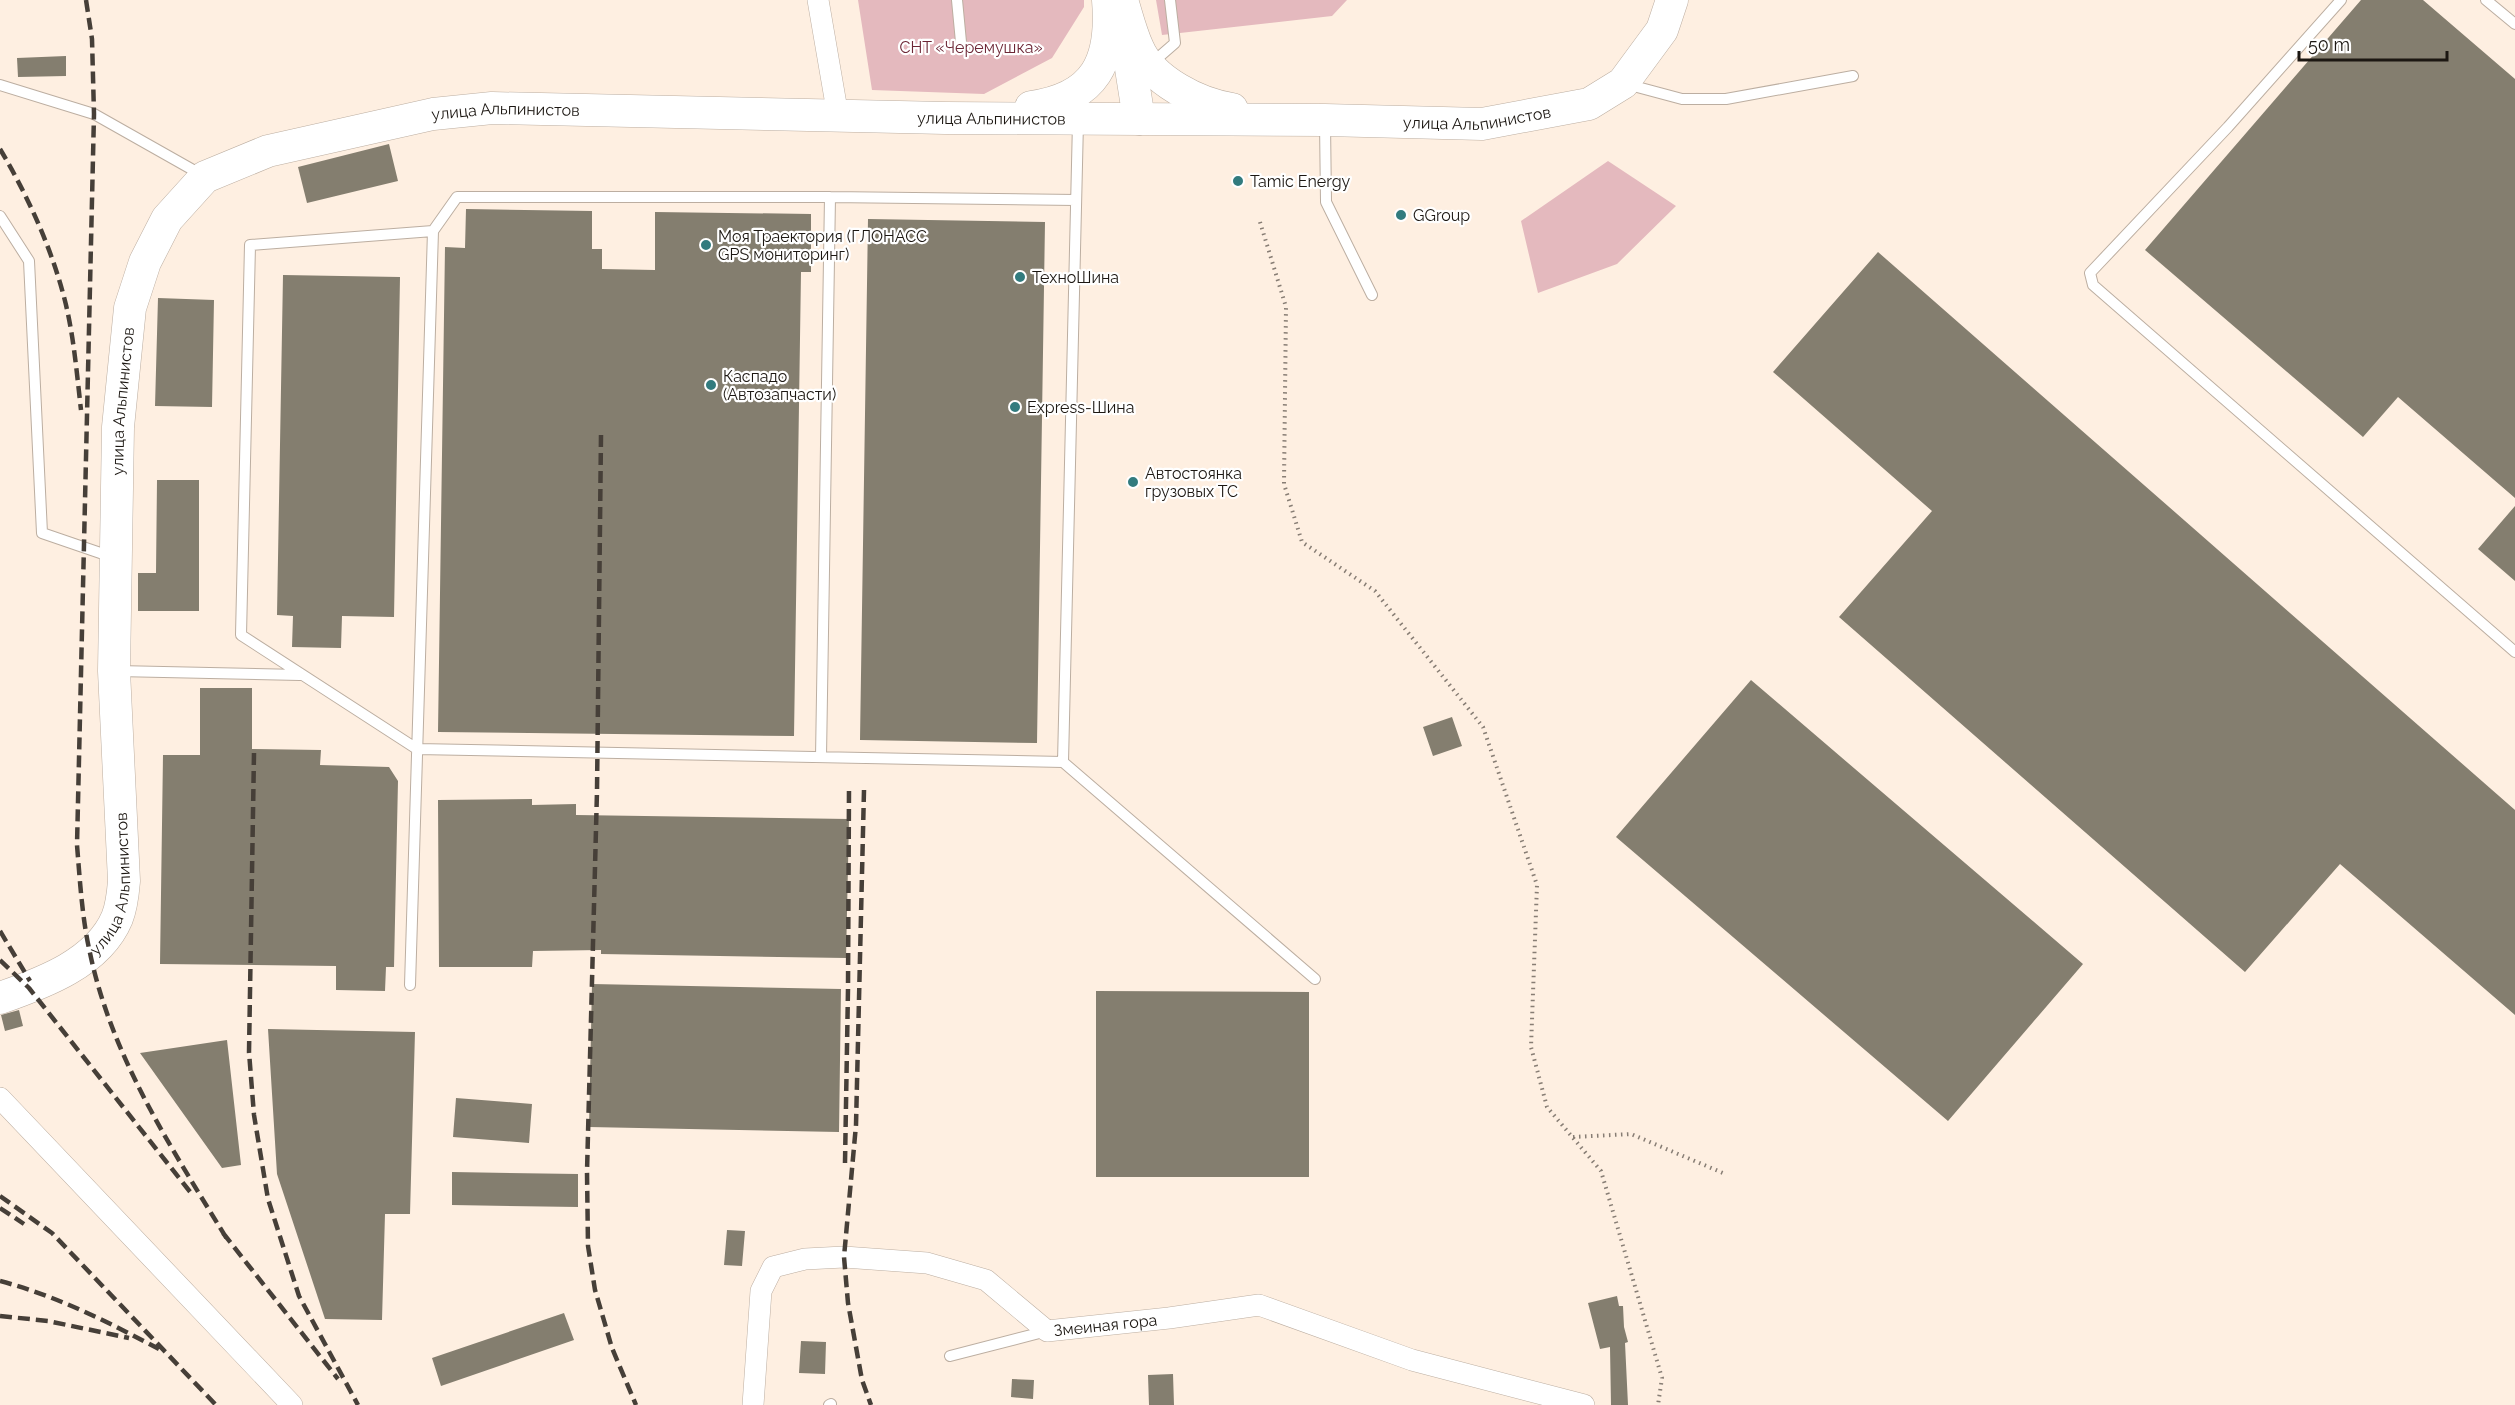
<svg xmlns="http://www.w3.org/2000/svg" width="2515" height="1405" font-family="Raleway,sans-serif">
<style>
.green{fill:#e4b9be}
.building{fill:#847e6f}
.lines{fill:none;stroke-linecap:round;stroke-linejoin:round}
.service-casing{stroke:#bcaea1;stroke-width:12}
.minor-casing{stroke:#bcaea1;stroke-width:22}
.secondary-casing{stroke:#bcaea1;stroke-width:33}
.path{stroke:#877d74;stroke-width:4;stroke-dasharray:1.5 4.5;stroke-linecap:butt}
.service{stroke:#fff;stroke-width:10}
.minor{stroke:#fff;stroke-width:21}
.secondary{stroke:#fff;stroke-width:32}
.rail{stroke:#463f38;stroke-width:4.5;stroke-dasharray:12 6;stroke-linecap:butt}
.poi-dot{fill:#327b7e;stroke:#fff;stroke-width:2}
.labels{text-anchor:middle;stroke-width:4.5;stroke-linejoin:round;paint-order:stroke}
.park-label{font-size:16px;fill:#6c2635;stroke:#fff}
.street-label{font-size:16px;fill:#1c1712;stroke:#fff}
.poi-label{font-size:16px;fill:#1c1712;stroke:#fff;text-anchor:start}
</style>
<rect width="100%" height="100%" fill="#feefe1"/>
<path class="green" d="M858,0H1084V7L1052,58L984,94L872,90Z
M1156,0H1347L1332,16L1162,35Z
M1608,161L1676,206L1617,264L1538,293L1521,221Z"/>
<path class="building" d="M2361,0H2423L2515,79V498L2398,397L2363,437L2145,250Z
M66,56V76L18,77L17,58Z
M389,144L398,181L307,203L298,167Z
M466,209L592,211V249H602V269L655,270V212L811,214V272H801L794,736L438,732L445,247L465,248Z
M868,219L1045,222L1037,743L860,740Z
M1878,252L2515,810V1015L2340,864L2245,972L1839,617L1932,511L1773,372Z
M283,275L400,277L394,617L342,616L341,648L292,647L293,616L277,615Z
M158,298L214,300L212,407L155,406Z
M157,480H199V611H138V573H156Z
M2515,506V581L2478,549Z
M1751,680L2083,964L1948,1121L1616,837Z
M200,688H252V749L321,750L320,765L389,767L398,781L394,967H386L385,991L336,990V966L160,964L163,755H200Z
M1452,717L1462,746L1433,756L1423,727Z
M532,799V805L576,804V815L849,819L846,958L601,954V950L533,951L532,967H439L438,800Z
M592,984L841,989L839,1132L589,1127Z
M1096,991L1309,992V1177H1096Z
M19,1010L23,1026L5,1031L1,1015Z
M268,1029L415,1032L410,1214H385L382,1320L325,1319L277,1174Z
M227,1040L241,1165L222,1168L140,1053Z
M456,1098L532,1104L529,1143L453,1137Z
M452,1172L578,1174V1207L452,1205Z
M727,1230L745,1231L742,1266L724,1265Z
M1617,1296L1619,1306H1623L1624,1327L1628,1342L1625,1343L1628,1405H1611L1610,1347L1600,1349L1588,1303Z
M564,1313L574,1340L441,1386L432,1358Z
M801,1341L826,1342L825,1374L799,1373Z
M1173,1374L1174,1405H1149L1148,1375Z
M1012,1379L1034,1380L1033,1399L1011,1397Z"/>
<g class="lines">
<g class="service-casing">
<path id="service" d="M957,0L961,42
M2341,0L2228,127L2090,273L2093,285L2515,652
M2486,0L2515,24
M1152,63L1175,43L1170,0
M1626,84L1682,99H1726L1853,76
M0,85L94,114L202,175
M1325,123L1326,202L1372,295
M1076,200L830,197H457L433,231L250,245L241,635L417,749L1063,762L1315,979
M0,216L29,261L42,533L112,557
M117,671L300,675
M821,757L830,197
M1063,762L1078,122
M410,985L433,231
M950,1356L1047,1331
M829,1405L831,1404"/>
</g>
<g class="minor-casing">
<g id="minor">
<path d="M818,0L838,116"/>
<path d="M0,1098L292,1405"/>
<path id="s1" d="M753,1405L761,1291L773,1267L805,1259L844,1257L927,1263L986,1280L1047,1331L1169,1318L1259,1305L1412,1360L1584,1405"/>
</g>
</g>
<g class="secondary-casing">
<g id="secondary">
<path d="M1122,0C1127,16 1131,33 1138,48C1152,81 1199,104 1232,109"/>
<path d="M1126,37L1139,119"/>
<path d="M1031,107C1096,98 1113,61 1108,0"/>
<path id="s2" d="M0,998C43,983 98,963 117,918C122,906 123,893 124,881L114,671L118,427L130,308L145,262L167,219L205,177L268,151L433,114L492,108L945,118L1325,120L1482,124L1589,104L1623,83L1662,30L1672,0"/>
</g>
</g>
<path class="path" d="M1260,222L1286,307L1284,484L1302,542L1375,591L1483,727L1537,885L1531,1047L1547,1107L1601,1171L1662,1378L1658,1405
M1573,1137L1631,1134L1723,1173"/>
<use href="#service" class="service"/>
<use href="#minor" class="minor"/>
<use href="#secondary" class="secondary"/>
<path class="rail" d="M86,0L92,39L94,114L77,845C80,881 82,918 90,953C112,1058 172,1149 227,1239
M0,149C28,196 53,251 66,305C74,339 77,375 81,410
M601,435L597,791L587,1172L588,1246L595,1290L612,1348L636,1405
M254,753L249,1052L254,1115L268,1199L299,1296L358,1405
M864,790L856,1125L844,1257L848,1303L862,1380L871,1405
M0,931L30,981
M0,960L29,988L191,1193
M845,1163L848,989L849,788
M0,1196L52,1233L216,1405
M0,1208L24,1224
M223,1233L338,1379
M0,1281C57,1296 108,1322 159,1349
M0,1316L48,1321L129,1338"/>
</g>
<g class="poi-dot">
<circle cx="1238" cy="181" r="6"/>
<circle cx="1401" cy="215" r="6"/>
<circle cx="706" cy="245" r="6"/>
<circle cx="1020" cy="277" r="6"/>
<circle cx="711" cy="385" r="6"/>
<circle cx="1015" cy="407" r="6"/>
<circle cx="1133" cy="482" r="6"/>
</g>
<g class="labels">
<g class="park-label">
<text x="971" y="53">СНТ «Черемушка»</text>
</g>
<g class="street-label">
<text dy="6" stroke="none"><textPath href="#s2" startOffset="1221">улица Альпинистов</textPath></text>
<text dy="6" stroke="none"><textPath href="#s2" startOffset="2193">улица Альпинистов</textPath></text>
<text dy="6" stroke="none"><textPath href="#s2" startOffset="1707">улица Альпинистов</textPath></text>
<text dy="6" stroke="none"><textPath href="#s2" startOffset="664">улица Альпинистов</textPath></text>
<text dy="6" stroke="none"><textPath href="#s2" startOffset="178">улица Альпинистов</textPath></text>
<text dy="6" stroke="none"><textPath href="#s1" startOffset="496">Змеиная гора</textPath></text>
</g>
<g class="poi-label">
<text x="1250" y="187">Tamic Energy</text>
<text x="1413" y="221">GGroup</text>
<text x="718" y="242">Моя Траектория (ГЛОНАСС<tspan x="718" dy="18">GPS мониторинг)</tspan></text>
<text x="1032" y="283">ТехноШина</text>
<text x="723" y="382">Каспадо<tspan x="723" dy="18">(Автозапчасти)</tspan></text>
<text x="1027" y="413">Express-Шина</text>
<text x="1145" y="479">Автостоянка<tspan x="1145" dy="18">грузовых ТС</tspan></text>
</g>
</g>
<path d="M2299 51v9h148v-9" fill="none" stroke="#1c1712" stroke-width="3"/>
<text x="2308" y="51" font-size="18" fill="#1c1712" stroke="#ffffff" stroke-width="4.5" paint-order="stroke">50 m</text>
</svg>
